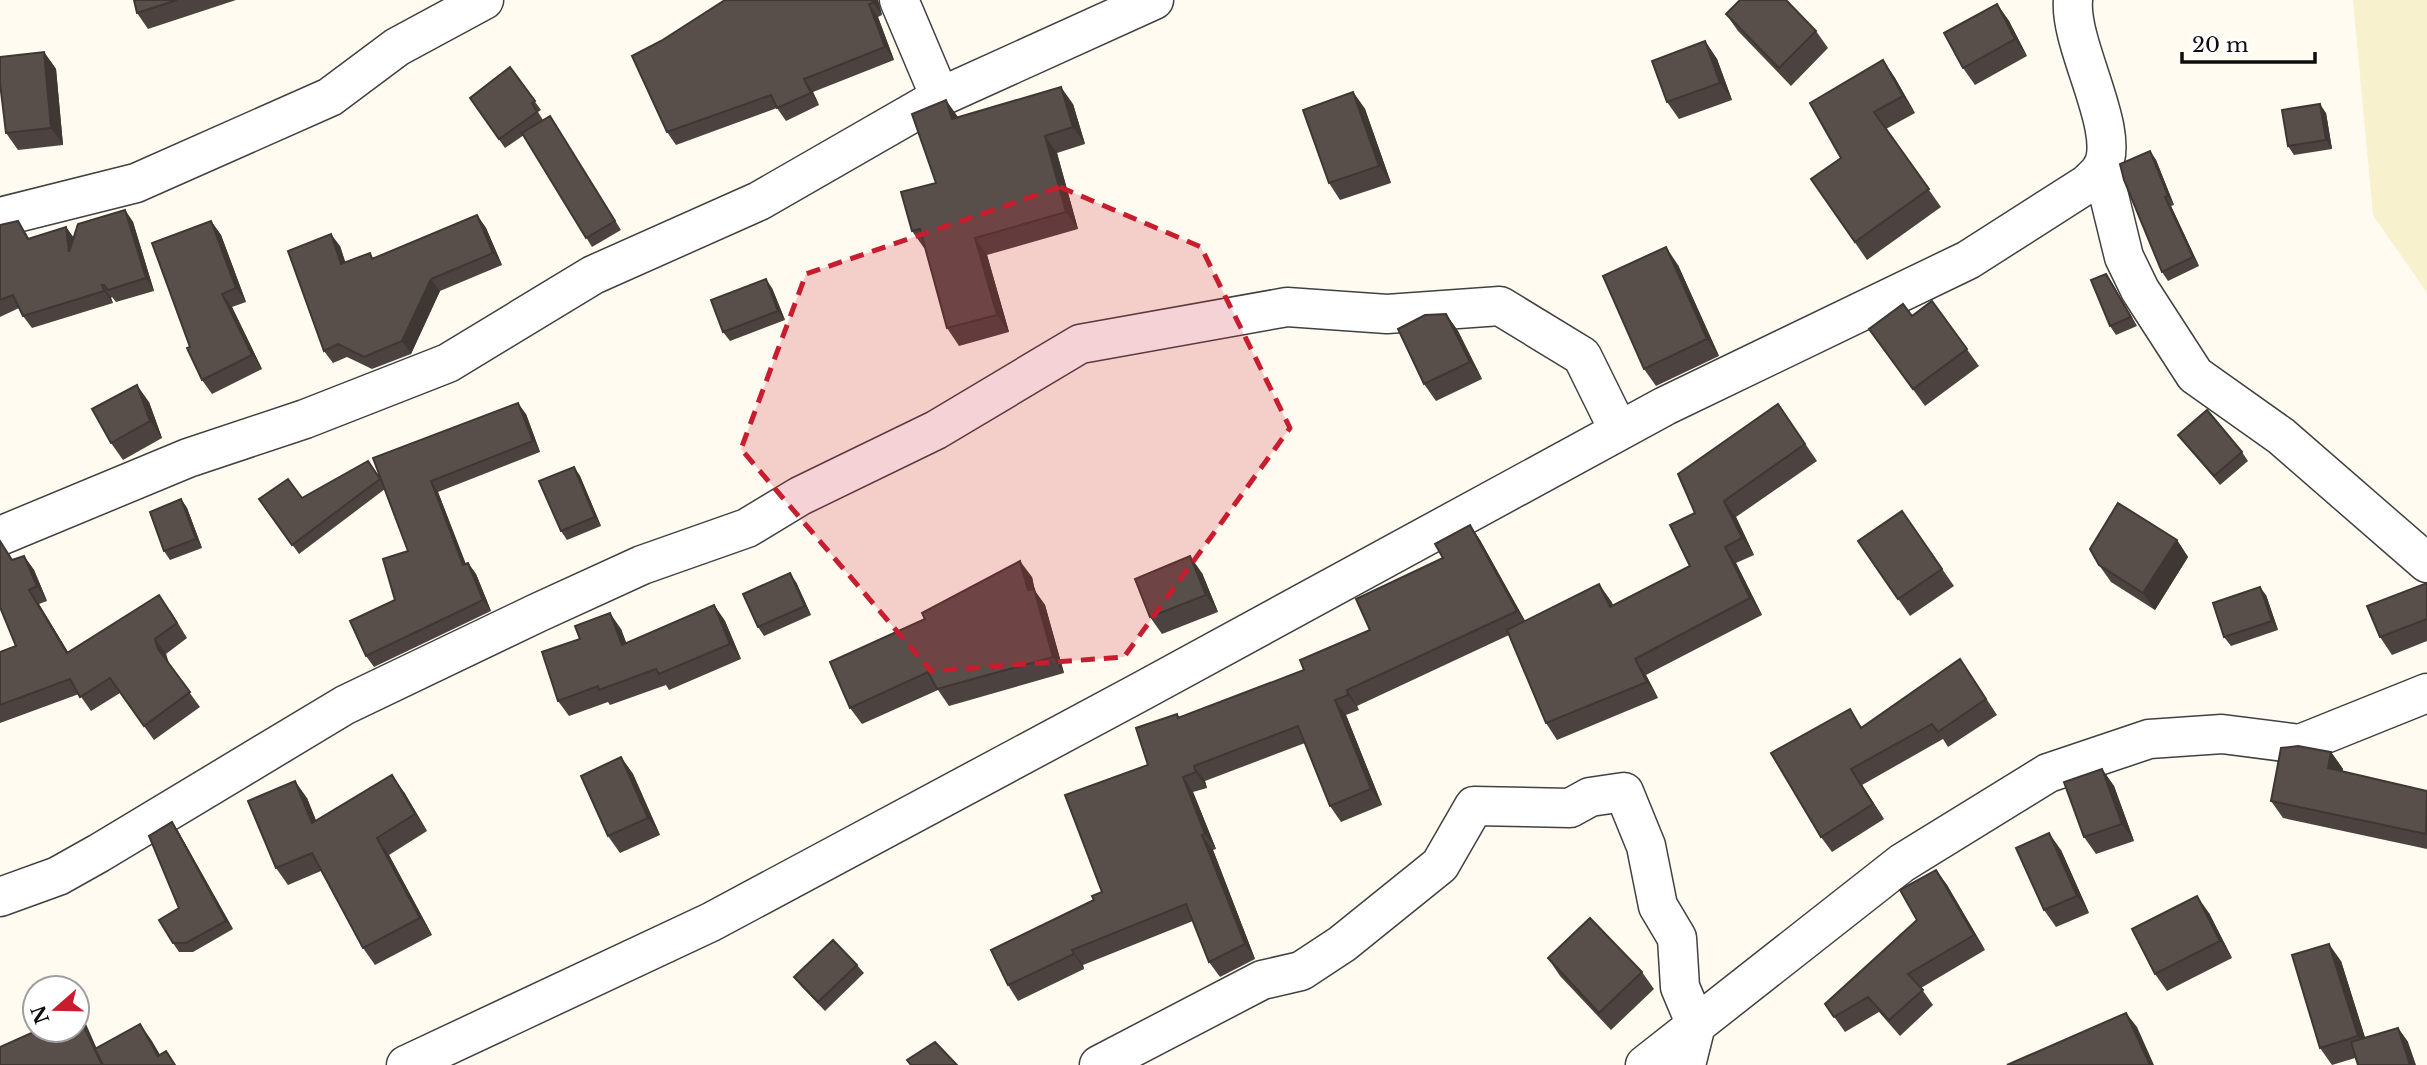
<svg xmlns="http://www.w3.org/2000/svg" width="2427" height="1065" font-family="'Libre Baskerville',serif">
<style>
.farmland{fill:#f7f1cd}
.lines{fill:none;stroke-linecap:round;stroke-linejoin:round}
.minor-casing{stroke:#414141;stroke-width:41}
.minor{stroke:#fff;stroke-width:38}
.wall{fill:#4c4340}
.shaded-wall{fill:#3e3734}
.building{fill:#584e4a;stroke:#3e3734;stroke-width:2}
.marked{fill:#c81d2e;fill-opacity:0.2;stroke:#c81d2e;stroke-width:5;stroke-dasharray:14 9;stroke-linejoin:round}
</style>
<rect width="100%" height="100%" fill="#fffbf0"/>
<path class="farmland" d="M2353,0H2427V293L2373,215Z"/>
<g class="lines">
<g class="minor-casing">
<path id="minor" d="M899,0L940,97
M2102,167L2124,257L2140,290L2195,375L2281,436L2427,563
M0,217L136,183L330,97L397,47L484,0
M0,536L188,458L305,419L448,363L593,275L759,201L940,97L1154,0
M0,897L58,876L99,853L345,705L537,613L642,565L747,528L800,496L936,430L1080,344L1287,307L1387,314L1500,306L1582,356L1619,431
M406,1065L711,922L1140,692L1665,406L1968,260L2087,184C2092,179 2098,174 2102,168C2122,131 2069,46 2073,0
M1099,1065L1262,980L1301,971L1342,944L1440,865L1474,806L1570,808L1590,797L1624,792L1646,846L1658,906L1677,938L1680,987L1696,1025L1686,1065
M1645,1065L1902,863L2048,773L2149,739L2222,734L2300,744L2427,693"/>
</g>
<use href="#minor" class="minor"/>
</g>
<path class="wall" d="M134,0H236L148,29L137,13Z
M878,0L882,15L878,17L894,60L813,92L819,105L786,121L777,108L676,145L667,132L632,56Z
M1997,4L2009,21L2027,56L1975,85L1963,68Z
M1726,14L1816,31L1828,48L1791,86L1738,31Z
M1705,41L1717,59L1732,100L1679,119L1667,102Z
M44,52L56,69L63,145L18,150L6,133Z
M1883,60L1895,78L1915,113L1886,129L1941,207L1867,260L1811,179L1841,158Z
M510,67L541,110L538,112L543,120L550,116L556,125L621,230L592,247L524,135L505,148L470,98Z
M1353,92L1365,109L1391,183L1340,200L1329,183Z
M1073,104L1085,144L1057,153L1078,229L987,255L1009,332L959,346L947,328L925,248H924L912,231L936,183L958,118Z
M2326,113L2332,149L2294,155L2288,146Z
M2150,151L2156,160L2174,205L2171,206L2199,266L2168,281L2162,272Z
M125,210L133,222L154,291L116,302L112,297L111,298L113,303L32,328L23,316L19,308L0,317V225L26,233L29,239L66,227L74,238Z
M477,215L486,228L502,265L440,291L411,354L372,369L347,357L333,363L324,351L340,246L345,262L374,259Z
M211,221L221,235L246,302L232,307L262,369L212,394L202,380L190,347Z
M1678,265L1719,356L1656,386L1644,369Z
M2112,283L2137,326L2116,335L2110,326Z
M772,288L785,320L730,341L723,332Z
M1932,301L1979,366L1925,406L1869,329L1912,316Z
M1446,314L1458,331L1482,379L1436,401L1424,384Z
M149,402L162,438L123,460L111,443Z
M1778,404L1817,461L1736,517L1754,555L1736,563L1762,615L1646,675L1658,698L1557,740L1546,723L1509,635L1357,706L1359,710L1346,715L1382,805L1341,822L1330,806L1305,743L1205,781L1207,788L1193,792L1216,849L1213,850L1255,959L1220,977L1209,962L1193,921L1083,965L1084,969L1018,1001L1008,985L1102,892L1179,718L1304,670L1370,630L1443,558L1470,525L1480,540L1525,621L1611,601L1613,605L1690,566L1695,513Z
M526,414L540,452L438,492L466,564L468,563L476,574L491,611L374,667L366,656L395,600L408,551L385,489L299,554L259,499L302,498L368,461L383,483Z
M2178,435L2242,452L2248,461L2220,485Z
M574,467L580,476L601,526L567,540L561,531Z
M181,499L187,508L202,548L170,560L164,551Z
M1902,511L1954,586L1910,616L1858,541Z
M2177,540L2188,557L2155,610L2111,582L2099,565Z
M24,556L34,570L47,601L39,604L68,652L170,610L187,638L166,654L168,663L200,707L154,740L120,693L91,711L79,694L0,723V652L16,646L13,560Z
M1202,573L1218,612L1162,634L1150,617Z
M1032,577L1035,591L1045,605L1064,673L949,706L938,690L862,724L850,708L925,619Z
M796,582L811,615L764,636L758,627Z
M2427,583V641L2392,655L2380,637Z
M2266,595L2278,630L2231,646L2224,637Z
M714,605L725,621L741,659L669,690L666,685L610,705L608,702L569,716L558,701L580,639L621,629L626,643Z
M1971,675L1997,715L1948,747L1943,739L1862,785L1884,819L1832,852L1821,837L1862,727Z
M2331,752L2343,769L2342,772L2427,791V849L2283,818L2271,801Z
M621,757L633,774L660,835L620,853L608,836Z
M2102,769L2114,786L2134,841L2096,854L2084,837Z
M404,792L427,831L389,855L432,935L375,965L363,948L321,871L288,885L276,868L307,798L316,821Z
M172,822L178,831L233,929L193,952H179L173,943L179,908Z
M2061,850L2089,913L2056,927L2044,910Z
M1936,870L1947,885L1985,950L1921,988L1933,1005L1900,1036L1879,1012L1845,1032L1825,1004L1917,920Z
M2209,913L2232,958L2167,991L2155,974Z
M1548,958L1642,972L1654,989L1611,1030L1560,976Z
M2341,961L2365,1038L2398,1028L2408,1042L2332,1065L2320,1048Z
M857,965L864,973L825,1011L801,986L794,977Z"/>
<path class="shaded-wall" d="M872,0H878L882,15L873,3Z
M869,4L878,17L894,60L885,47Z
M1997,4L2009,21L2027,56L2015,39Z
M1705,41L1717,59L1732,100L1720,83Z
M44,52L56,69L63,145L51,128Z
M1883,60L1895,78L1915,113L1903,96Z
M804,79L813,92L819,105L811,93Z
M1061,87L1073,104L1085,144L1073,127Z
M1353,92L1365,109L1391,183L1379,166Z
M946,100L958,117L952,119Z
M2320,104L2326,113L2332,149L2326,140Z
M1045,136L1057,153L1078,229L1066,212Z
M2150,151L2156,160L2174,205L2168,196Z
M2165,197L2171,206L2199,266L2193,257Z
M125,210L133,222L154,291L146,278Z
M477,215L486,228L502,265L493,253Z
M211,221L221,235L246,302L236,288Z
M66,227L75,240L69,252Z
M331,234L340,246L350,276L341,264Z
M975,238L987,255L1009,332L997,315Z
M1666,247L1678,265L1719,356L1707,339Z
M2106,274L2112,283L2137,326L2131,317Z
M431,279L440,291L411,354L402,341Z
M766,279L772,288L785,320L778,311Z
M102,285L111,298L113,303L104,291Z
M222,294L232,307L262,369L252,355Z
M1446,314L1458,331L1482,379L1470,362Z
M137,385L149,402L162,438L150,421Z
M518,403L526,414L540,452L533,441Z
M574,467L580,476L601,526L595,517Z
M431,481L438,492L470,576L463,565Z
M181,499L187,508L202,548L196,539Z
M1724,501L1736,517L1754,555L1742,538Z
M1470,525L1480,540L1528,626L1517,611Z
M2177,540L2188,557L2155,610L2143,593Z
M1725,547L1736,563L1762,615L1750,598Z
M24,556L34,570L47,601L37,586Z
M1190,556L1202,573L1218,612L1206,595Z
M1020,561L1032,577L1035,591L1045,605L1064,673L1053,657L1028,590Z
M468,563L476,574L491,611L483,600Z
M790,573L796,582L811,615L805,606Z
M1599,584L1611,601L1622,623L1610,607Z
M2260,587L2266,595L2278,630L2272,621Z
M29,590L39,604L77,667L67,653Z
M714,605L725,621L741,659L730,644Z
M610,613L621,629L633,660L622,645Z
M155,639L166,654L169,663L158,649Z
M1635,659L1646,675L1658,698L1647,682Z
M1347,690L1357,706L1359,710L1348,695Z
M1335,700L1346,715L1382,805L1371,789Z
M2331,752L2343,769L2340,785L2328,768Z
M621,757L633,774L660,835L648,818Z
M1194,766L1205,781L1207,788L1196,772Z
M1851,769L1862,785L1884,819L1873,804Z
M2102,769L2114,786L2134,841L2122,824Z
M392,775L404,792L427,831L415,814Z
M1183,777L1193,792L1216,849L1205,834Z
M295,781L307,798L324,840L312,823Z
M172,822L178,831L233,929L226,921Z
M2049,833L2061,850L2089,913L2077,896Z
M1202,835L1213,850L1255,959L1245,944Z
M377,838L389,855L432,935L420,918Z
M1936,870L1947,885L1985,950L1974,935Z
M2197,896L2209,913L2232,958L2220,941Z
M2329,944L2341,961L2370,1053L2358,1036Z
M1072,950L1083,965L1084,969L1074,954Z
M78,1012L86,1024L104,1065H102Z
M2126,1013L2137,1027L2154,1065H2150Z
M140,1024L152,1041L166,1065L158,1056Z
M2398,1028L2408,1042L2416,1065H2410Z"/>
<path class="building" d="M134,0H177L137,13Z
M725,0H872L873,3L869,4L885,47L804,79L811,93L777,108L771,95L667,132L632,56L661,41Z
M1740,0H1786L1816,31L1779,68L1726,14Z
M1997,4L2015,39L1963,68L1944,33Z
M1705,41L1720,83L1667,102L1652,61Z
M44,52L51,128L6,133L0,83V57Z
M1883,60L1903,96L1874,112L1929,189L1855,242L1811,179L1841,158L1810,103Z
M510,67L535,101L532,103L537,112L499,139L470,98Z
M1061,87L1073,127L1045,136L1066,212L975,238L997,315L947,328L920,229L912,231L901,192L936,183L912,114L946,100L952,119Z
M1353,92L1379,166L1329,183L1303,110Z
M2320,104L2326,140L2288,146L2282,110Z
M550,116L615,221L586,238L522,133Z
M2150,151L2168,196L2165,197L2193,257L2162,272L2124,180L2120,164Z
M125,210L146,278L108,290L104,285H102L104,291L23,316L13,295L0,300V225L18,221L28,239L66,227L69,252L78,224Z
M477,215L493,253L431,279L402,341L364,357L338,344L324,351L288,251L331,234L341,264L370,253L372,259Z
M211,221L236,288L222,294L252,355L202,380L187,348L190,347L152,243Z
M1666,247L1707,339L1644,369L1603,276Z
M2106,274L2131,317L2110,326L2091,280Z
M766,279L778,311L723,332L711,300Z
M1932,301L1967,349L1913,389L1869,329L1903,304L1912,316Z
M1446,314L1470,362L1424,384L1398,329L1425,315Z
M137,385L150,421L111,443L92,409Z
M518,403L533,441L431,481L463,565L468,563L483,600L366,656L350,621L395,600L383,559L408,551L373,458Z
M1778,404L1805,444L1724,501L1742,538L1725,547L1750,598L1635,659L1647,682L1546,723L1507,630L1599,584L1610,607L1690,566L1670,525L1695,513L1678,474Z
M2207,410L2242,452L2214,476L2178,435Z
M368,461L380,479L292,545L259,499L288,479L302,498Z
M574,467L595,517L561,531L539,481Z
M181,499L196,539L164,551L150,512Z
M2118,503L2177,540L2143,593L2099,565L2090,549Z
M1902,511L1942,569L1898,599L1858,541Z
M1470,525L1517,611L1347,690L1348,695L1335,700L1371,789L1330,806L1298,726L1194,766L1196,772L1183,777L1205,834L1202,835L1245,944L1209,962L1186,904L1072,950L1074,954L1008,985L991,950L1094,900L1092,896L1102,892L1065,795L1148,765L1136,728L1177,714L1178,718L1304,670L1300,660L1370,630L1356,599L1443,558L1435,544Z
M0,541L12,560L24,556L37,586L29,590L67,653L159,595L177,623L155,639L158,649L190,692L144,726L110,678L80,697L70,679L0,705V652L16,646L0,607Z
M1190,556L1206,595L1150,617L1135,579Z
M1020,561L1028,590L1034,589L1053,657L937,689L928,672L850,708L830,662L925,619L922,613Z
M790,573L805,606L758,627L743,594Z
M2427,583V619L2380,637L2367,606Z
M2260,587L2272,621L2224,637L2213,603Z
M714,605L730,644L659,674L656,669L599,690L598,686L558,701L542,652L580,639L575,626L610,613L622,645Z
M1960,659L1986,699L1938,732L1932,724L1851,769L1873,804L1821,837L1771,753L1850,709L1861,728Z
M2298,746L2331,752L2328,768L2427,791L2426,834L2271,801L2281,748Z
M621,757L648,818L608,836L581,776Z
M2102,769L2122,824L2084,837L2064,782Z
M392,775L415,814L377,838L420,918L363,948L312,853L276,868L248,801L295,781L312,823Z
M172,822L226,921L186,943H173L159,920L179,908L149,836Z
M2049,833L2077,896L2044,910L2016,848Z
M1936,870L1974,935L1908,974L1923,990L1889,1020L1868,997L1834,1017L1825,1004L1917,920L1900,890Z
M2197,896L2220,941L2155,974L2132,929Z
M1590,918L1642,972L1599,1013L1548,958Z
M833,940L857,965L818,1002L794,977Z
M2329,944L2358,1036L2320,1048L2292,955Z
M77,1012L102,1065H0V1047L38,1030H77Z
M2126,1013L2150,1065H2007Z
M140,1024L158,1056L166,1051L175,1065H103L95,1049Z
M2398,1028L2410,1065H2358L2351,1042Z
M935,1042L957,1065H911L907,1060Z"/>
<path class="marked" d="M1060,187L1201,247L1290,428L1124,657L931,671L741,449L806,274Z"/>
<g transform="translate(56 1009) rotate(250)"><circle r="33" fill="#ffffff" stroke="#9f9f9f" stroke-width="2"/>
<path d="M0-5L12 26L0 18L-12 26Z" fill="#c81d2e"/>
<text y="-10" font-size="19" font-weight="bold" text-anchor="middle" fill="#0e0e0e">N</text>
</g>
<path d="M2182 52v10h133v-10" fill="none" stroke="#0e0e0e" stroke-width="3.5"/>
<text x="2192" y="52" font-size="21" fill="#0e0e0e" stroke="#ffffff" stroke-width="5" paint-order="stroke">20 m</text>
</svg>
